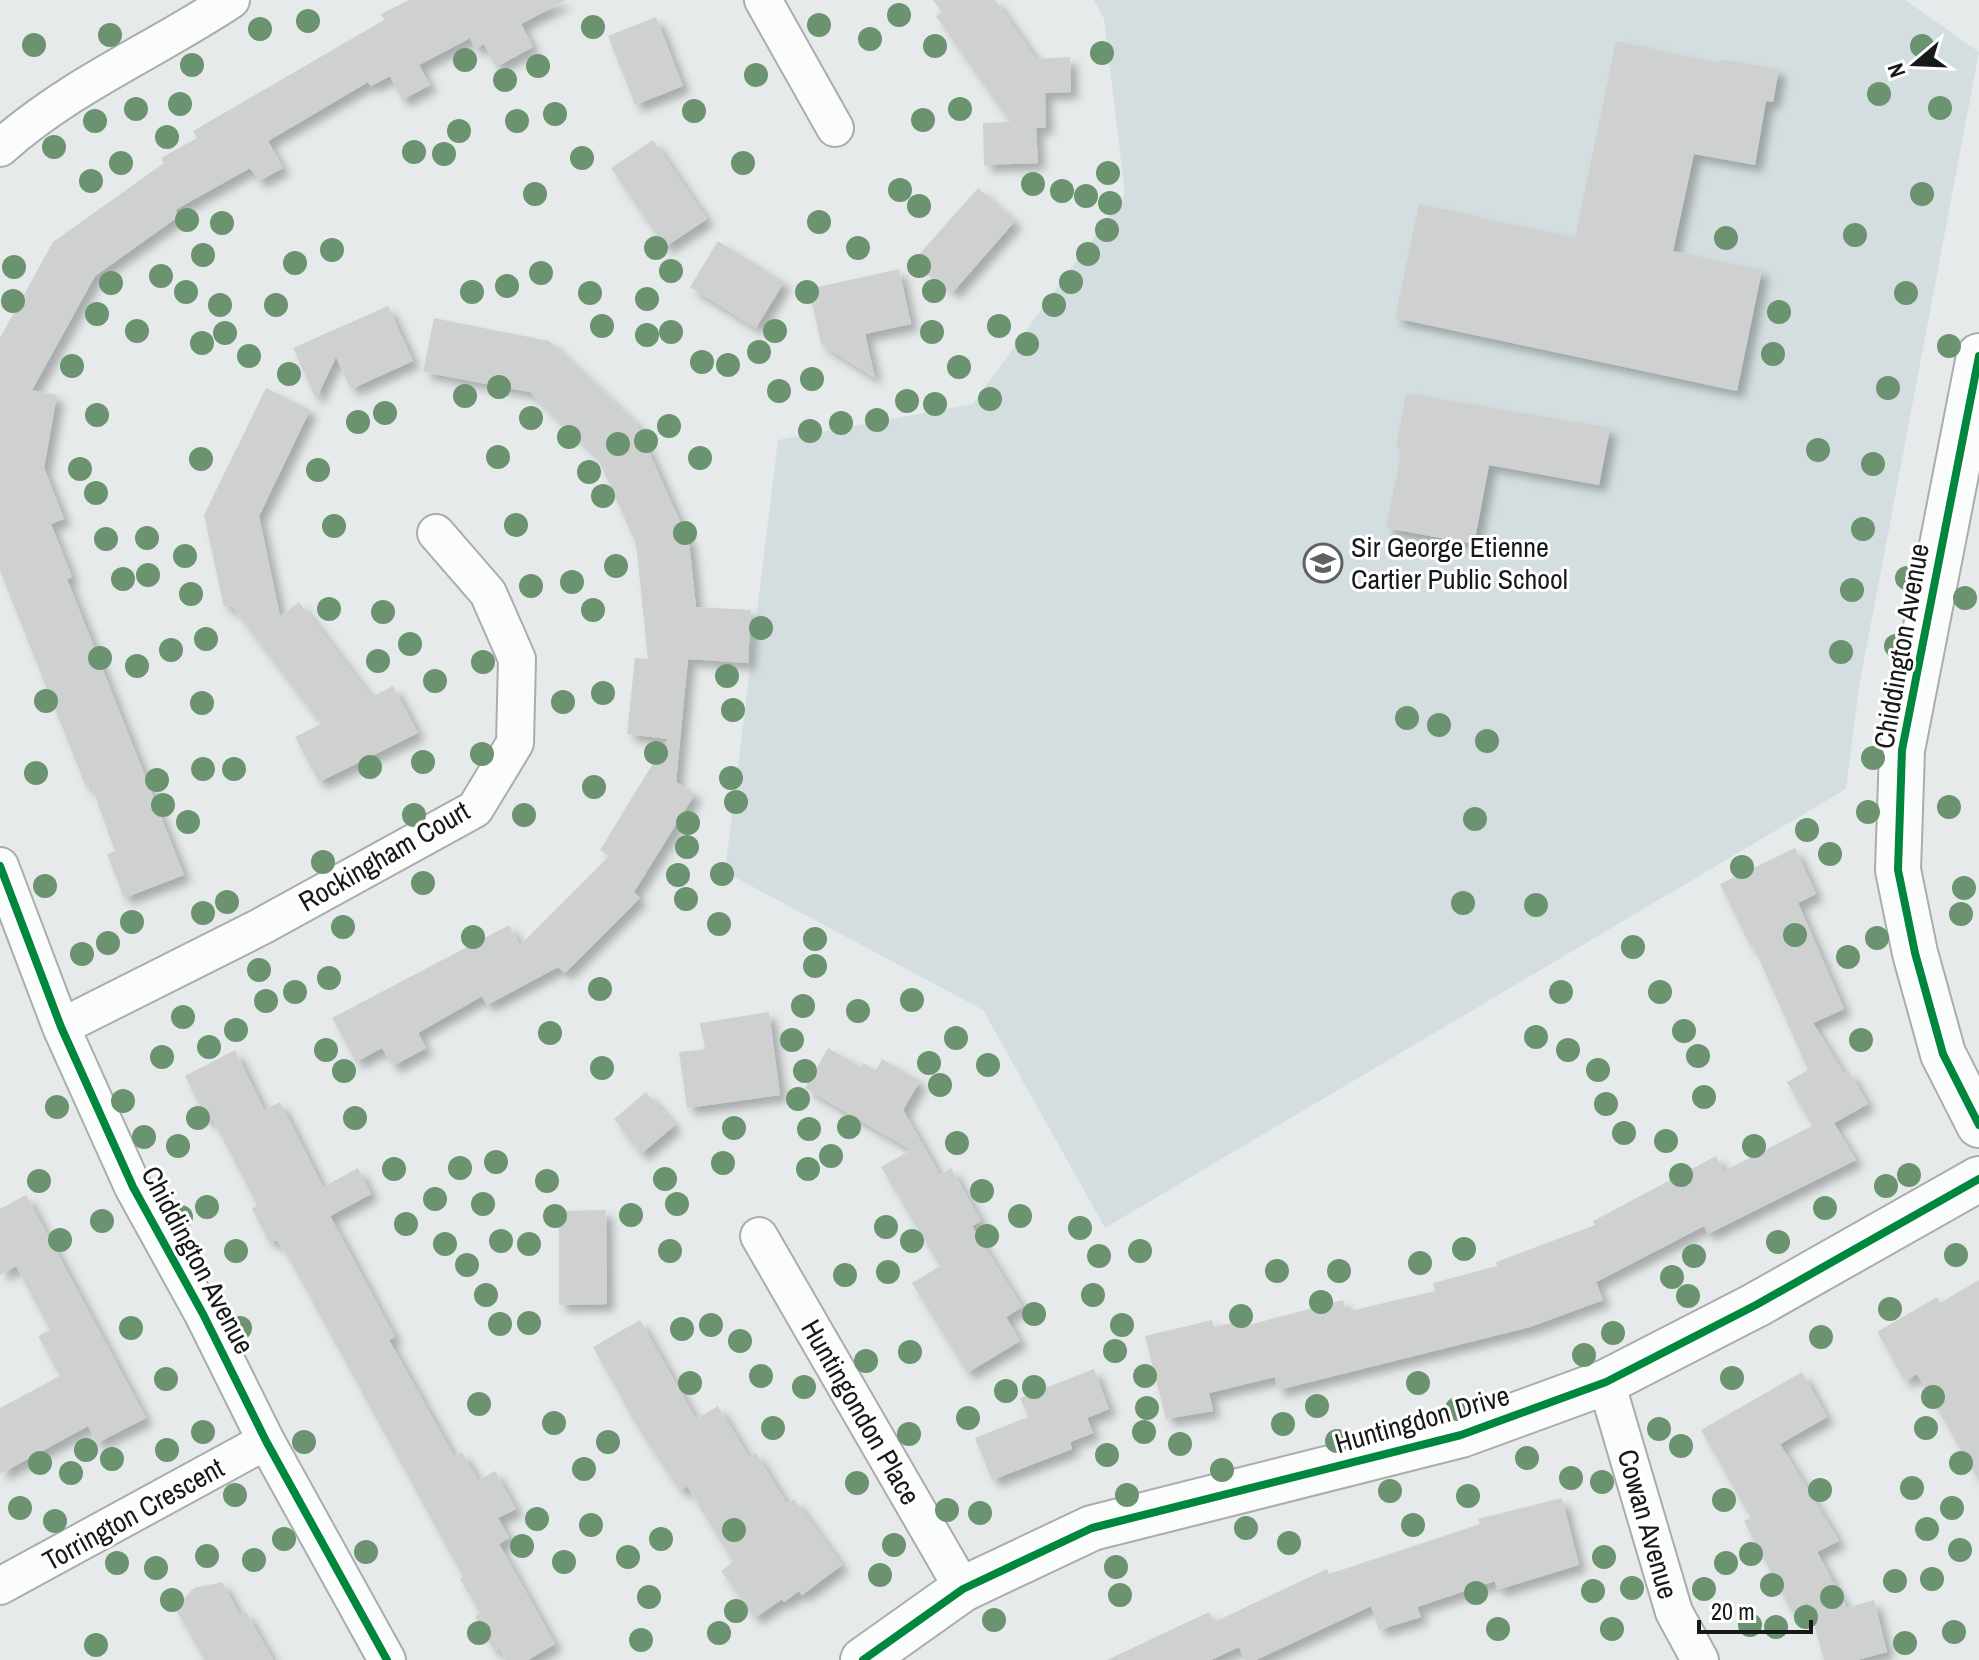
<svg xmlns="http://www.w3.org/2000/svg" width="1979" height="1660" font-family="'Archivo Narrow',sans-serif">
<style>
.built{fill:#d4dee0}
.building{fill:#cfd1d1;filter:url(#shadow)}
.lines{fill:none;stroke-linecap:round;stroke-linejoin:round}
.street-casing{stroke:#aaacad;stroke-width:40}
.secondary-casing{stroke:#aaacad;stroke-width:48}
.street{stroke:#fbfcfc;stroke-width:36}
.secondary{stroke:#fbfcfc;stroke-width:44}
.cycleway-casing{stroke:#fff;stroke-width:13}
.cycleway{stroke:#00873e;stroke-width:8}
.tree{fill:#6b9370}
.labels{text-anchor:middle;stroke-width:6;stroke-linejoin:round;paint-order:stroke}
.poi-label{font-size:28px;fill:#171919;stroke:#fff;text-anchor:start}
.street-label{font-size:28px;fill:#171919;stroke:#fff}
</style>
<defs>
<filter id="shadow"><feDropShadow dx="7" dy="7" stdDeviation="4" flood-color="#0004"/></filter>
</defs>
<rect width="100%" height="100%" fill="#e6eaeb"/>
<path class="built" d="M1094,0H1905L1979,52L1859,687L1846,789L1105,1228L983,1010L725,872L778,440L973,404L1125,194L1104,19Z"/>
<path class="building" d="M409,0H566L521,24L533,47L496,67L484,44L475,49L470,38L419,65L430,85L402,100L390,76L371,86L368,82L268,141L283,168L259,181L250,168L175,210L179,216L95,276L32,390L57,395L44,468L64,519L51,524L72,577L67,579L184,875L124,898L107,854L115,851L91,785L86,787L0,571V338L53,242L164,163L161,158L197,138L193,131L384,20L381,14Z
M933,0H995L1036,59L1070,57L1071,92L1045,93L1046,128H1036L1038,163L984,165L983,123L1010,122L936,16L942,12Z
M656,17L683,86L635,105L608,36Z
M1616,41L1720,63V59L1779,69L1773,102L1766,101L1755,165L1694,154L1673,251L1762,270L1737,391L1395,318L1419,204L1575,238Z
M653,140L707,219L665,247L611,168Z
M978,188L1015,221L953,292L915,259Z
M718,241L784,282L756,328L690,287Z
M899,269L911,324L865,334L875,378L821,344L809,289Z
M388,306L413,361L351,389L336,357L316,399L293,348Z
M434,318L549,341L636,423L689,542L696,607L751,610L748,663L688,659L676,782L695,794L634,892L640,898L565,973L558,967L487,1005L482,996L418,1033L426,1048L393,1066L382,1048L356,1062L332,1018L509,925L520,945L609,856L600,850L668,739L627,734L635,658L648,659L636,544L597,456L530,392L423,372Z
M266,388L310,410L259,516L280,616L299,602L371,697L393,686L418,733L319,782L295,737L321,724L231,605L224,607L204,515Z
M1406,393L1610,428L1599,485L1489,465L1474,544L1386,528L1402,449L1396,448Z
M1795,848L1816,894L1798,903L1844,1009L1813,1023L1844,1074L1849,1071L1868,1104L1834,1123L1856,1160L1708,1234L1704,1226L1596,1282L1603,1300L1530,1327L1278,1390L1275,1377L1209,1393L1213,1411L1166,1419L1145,1336L1212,1320L1214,1327L1240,1321L1241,1327L1343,1300L1346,1312L1435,1291L1433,1283L1497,1266L1496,1262L1595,1225L1593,1221L1716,1156L1724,1171L1812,1126L1787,1082L1808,1070L1753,945L1750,946L1720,884Z
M769,1012L780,1095L687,1108L679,1052L705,1049L700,1023Z
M828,1048L861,1067L863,1063L876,1070L882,1059L920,1081L903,1110L940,1175L951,1168L981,1221L972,1226L1022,1307L1006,1317L1020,1341L967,1373L912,1283L940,1266L881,1167L911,1150L805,1088Z
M235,1050L264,1110L280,1102L323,1187L358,1168L371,1194L330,1216L395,1337L389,1340L454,1456L462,1452L478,1480L495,1471L516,1509L498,1518L509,1538L499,1544L555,1644L528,1660H506L499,1648L494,1651L475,1616L480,1613L460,1579L463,1577L288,1257L277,1240L269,1242L252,1209L257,1205L212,1118L207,1121L185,1076Z
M646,1092L675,1125L641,1154L614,1119Z
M26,1195L146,1418L97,1443L88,1426L0,1474V1408L60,1376L38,1336L50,1330L16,1266L0,1275V1209Z
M606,1210L607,1304L559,1305V1211Z
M1979,1280V1481L1917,1374L1905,1381L1877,1332L1937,1297L1940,1303Z
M640,1320L696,1419L718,1406L749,1457L756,1453L787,1504L794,1499L842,1565L802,1595L799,1591L784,1602L782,1599L755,1618L721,1571L733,1562L687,1486L680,1491L638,1428L593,1347Z
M1094,1369L1109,1409L1087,1418L1093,1433L1070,1442L1072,1449L992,1480L975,1438L1028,1417L1020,1398Z
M1802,1372L1827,1417L1780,1444L1839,1541L1817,1552L1847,1608L1874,1600L1887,1652L1857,1660H1824L1808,1603L1792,1612L1744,1521L1751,1518L1701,1430Z
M1562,1498L1579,1565L1497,1590L1495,1581L1417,1607L1421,1617L1379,1630L1371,1606L1256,1660H1245L1239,1647L1211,1660H1107L1209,1612L1214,1622L1327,1569L1329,1574L1480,1524L1478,1519Z
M222,1582L240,1615L246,1612L273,1660H204L175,1608L194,1588Z"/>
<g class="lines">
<g class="street-casing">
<path id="street" d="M763,0L835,128
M0,148C69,86 154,51 231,0
M0,866L61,1027L133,1187L203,1314L266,1441L387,1660
M61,1027L262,926L475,809L515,743L517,659L488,593L436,533
M759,1236L963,1589
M1606,1382L1674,1612L1700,1660
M0,1586L266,1441"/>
</g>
<g class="secondary-casing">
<path id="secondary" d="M1979,356L1902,750L1898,870L1915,953L1943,1054L1979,1125
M863,1660L963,1589L1092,1528L1461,1435L1606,1382L1756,1305L1979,1179"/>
</g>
<use href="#street" class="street"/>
<use href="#secondary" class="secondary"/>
<g class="cycleway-casing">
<path id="cycleway" d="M1979,356L1902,750L1898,870L1915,953L1943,1054L1979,1125
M0,866L61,1027L133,1187L203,1314L266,1441L387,1660
M863,1660L963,1589L1092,1528L1461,1435L1606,1382L1756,1305L1979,1179"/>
</g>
<use href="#cycleway" class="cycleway"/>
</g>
<g class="tree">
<circle cx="899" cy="15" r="12"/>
<circle cx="308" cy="21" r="12"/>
<circle cx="819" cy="25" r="12"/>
<circle cx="593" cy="27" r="12"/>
<circle cx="260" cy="29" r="12"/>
<circle cx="110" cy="35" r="12"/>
<circle cx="870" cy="39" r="12"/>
<circle cx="34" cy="45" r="12"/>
<circle cx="935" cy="46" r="12"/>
<circle cx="1922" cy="46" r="12"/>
<circle cx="1102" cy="53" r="12"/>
<circle cx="465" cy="60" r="12"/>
<circle cx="192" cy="65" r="12"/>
<circle cx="538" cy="66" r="12"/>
<circle cx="756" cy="75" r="12"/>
<circle cx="505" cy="80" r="12"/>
<circle cx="1879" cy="94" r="12"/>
<circle cx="180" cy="104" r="12"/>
<circle cx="1940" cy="108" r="12"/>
<circle cx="136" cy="109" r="12"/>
<circle cx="960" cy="109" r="12"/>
<circle cx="694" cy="111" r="12"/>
<circle cx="555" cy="114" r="12"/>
<circle cx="923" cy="120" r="12"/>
<circle cx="95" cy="121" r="12"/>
<circle cx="517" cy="121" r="12"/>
<circle cx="459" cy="131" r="12"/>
<circle cx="167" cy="137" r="12"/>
<circle cx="54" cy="147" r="12"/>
<circle cx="414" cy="152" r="12"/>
<circle cx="444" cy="154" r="12"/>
<circle cx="582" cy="158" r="12"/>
<circle cx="121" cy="163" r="12"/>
<circle cx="743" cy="163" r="12"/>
<circle cx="1108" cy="173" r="12"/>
<circle cx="91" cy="181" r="12"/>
<circle cx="1033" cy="184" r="12"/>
<circle cx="900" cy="190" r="12"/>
<circle cx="1062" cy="191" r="12"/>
<circle cx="535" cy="194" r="12"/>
<circle cx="1922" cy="194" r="12"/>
<circle cx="1086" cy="196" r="12"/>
<circle cx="1110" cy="203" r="12"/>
<circle cx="919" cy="206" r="12"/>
<circle cx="187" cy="220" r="12"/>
<circle cx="819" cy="222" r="12"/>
<circle cx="222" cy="223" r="12"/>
<circle cx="1107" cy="230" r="12"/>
<circle cx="1855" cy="235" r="12"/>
<circle cx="1726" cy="238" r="12"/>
<circle cx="656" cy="248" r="12"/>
<circle cx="858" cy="248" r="12"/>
<circle cx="332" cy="250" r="12"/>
<circle cx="1088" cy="254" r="12"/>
<circle cx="203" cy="255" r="12"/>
<circle cx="295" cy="263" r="12"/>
<circle cx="919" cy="266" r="12"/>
<circle cx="14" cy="267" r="12"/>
<circle cx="671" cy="271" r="12"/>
<circle cx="541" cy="273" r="12"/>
<circle cx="161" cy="276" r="12"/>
<circle cx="1071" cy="282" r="12"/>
<circle cx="111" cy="283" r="12"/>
<circle cx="507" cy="286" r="12"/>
<circle cx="934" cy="291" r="12"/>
<circle cx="186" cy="292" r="12"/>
<circle cx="472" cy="292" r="12"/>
<circle cx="807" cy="292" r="12"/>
<circle cx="590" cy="293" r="12"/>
<circle cx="1906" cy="293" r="12"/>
<circle cx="647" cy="299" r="12"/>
<circle cx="13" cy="301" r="12"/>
<circle cx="220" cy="305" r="12"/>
<circle cx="276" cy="305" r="12"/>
<circle cx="1054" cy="305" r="12"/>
<circle cx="1779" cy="312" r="12"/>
<circle cx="97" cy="314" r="12"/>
<circle cx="602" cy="326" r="12"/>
<circle cx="999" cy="326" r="12"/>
<circle cx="137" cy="331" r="12"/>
<circle cx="775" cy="331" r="12"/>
<circle cx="671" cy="332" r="12"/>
<circle cx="932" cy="332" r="12"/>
<circle cx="225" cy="333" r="12"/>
<circle cx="647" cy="335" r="12"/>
<circle cx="202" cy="343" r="12"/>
<circle cx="1027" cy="344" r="12"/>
<circle cx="1949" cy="346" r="12"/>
<circle cx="759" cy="352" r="12"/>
<circle cx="1773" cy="354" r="12"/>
<circle cx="249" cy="356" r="12"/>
<circle cx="702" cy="362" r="12"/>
<circle cx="728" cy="365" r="12"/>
<circle cx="72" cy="366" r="12"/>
<circle cx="959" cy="367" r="12"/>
<circle cx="289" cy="374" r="12"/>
<circle cx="812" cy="379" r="12"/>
<circle cx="499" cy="387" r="12"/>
<circle cx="1888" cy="388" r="12"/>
<circle cx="779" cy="391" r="12"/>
<circle cx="465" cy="396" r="12"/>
<circle cx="990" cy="399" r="12"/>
<circle cx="907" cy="401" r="12"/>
<circle cx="935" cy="404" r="12"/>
<circle cx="385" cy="413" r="12"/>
<circle cx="97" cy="415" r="12"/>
<circle cx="531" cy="418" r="12"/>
<circle cx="877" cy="420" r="12"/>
<circle cx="358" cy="422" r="12"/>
<circle cx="841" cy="423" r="12"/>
<circle cx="669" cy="426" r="12"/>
<circle cx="810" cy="431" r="12"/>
<circle cx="569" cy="437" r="12"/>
<circle cx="646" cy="441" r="12"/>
<circle cx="618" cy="444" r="12"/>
<circle cx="1818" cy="450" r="12"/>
<circle cx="498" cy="457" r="12"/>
<circle cx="700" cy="458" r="12"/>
<circle cx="201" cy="459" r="12"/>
<circle cx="1873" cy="464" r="12"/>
<circle cx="80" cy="469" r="12"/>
<circle cx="318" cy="470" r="12"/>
<circle cx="589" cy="472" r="12"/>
<circle cx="96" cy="493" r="12"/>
<circle cx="603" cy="496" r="12"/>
<circle cx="516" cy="525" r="12"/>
<circle cx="334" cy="526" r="12"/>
<circle cx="1863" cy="529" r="12"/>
<circle cx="685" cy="533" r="12"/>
<circle cx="147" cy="538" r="12"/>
<circle cx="106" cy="539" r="12"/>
<circle cx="185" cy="556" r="12"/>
<circle cx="616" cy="566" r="12"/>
<circle cx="148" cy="575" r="12"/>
<circle cx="1907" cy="578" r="12"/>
<circle cx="123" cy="579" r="12"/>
<circle cx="572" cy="582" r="12"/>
<circle cx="531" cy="586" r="12"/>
<circle cx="1852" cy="590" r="12"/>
<circle cx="191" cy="594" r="12"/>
<circle cx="1965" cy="598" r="12"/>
<circle cx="329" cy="609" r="12"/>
<circle cx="593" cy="610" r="12"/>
<circle cx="383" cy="612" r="12"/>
<circle cx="761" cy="628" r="12"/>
<circle cx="206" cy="639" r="12"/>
<circle cx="410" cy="644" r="12"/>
<circle cx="1896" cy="646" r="12"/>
<circle cx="171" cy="650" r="12"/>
<circle cx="1841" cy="652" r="12"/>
<circle cx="100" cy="658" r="12"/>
<circle cx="378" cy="661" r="12"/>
<circle cx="483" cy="662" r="12"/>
<circle cx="137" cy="666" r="12"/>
<circle cx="727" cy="676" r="12"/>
<circle cx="435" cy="681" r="12"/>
<circle cx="603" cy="693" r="12"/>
<circle cx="46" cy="701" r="12"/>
<circle cx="563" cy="702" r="12"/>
<circle cx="202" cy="703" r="12"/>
<circle cx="733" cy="710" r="12"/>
<circle cx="1407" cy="718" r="12"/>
<circle cx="1439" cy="725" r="12"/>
<circle cx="1487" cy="741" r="12"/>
<circle cx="656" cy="753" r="12"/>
<circle cx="482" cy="754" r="12"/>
<circle cx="1873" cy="758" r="12"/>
<circle cx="423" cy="762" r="12"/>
<circle cx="370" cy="767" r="12"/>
<circle cx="203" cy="769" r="12"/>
<circle cx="234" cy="769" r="12"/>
<circle cx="36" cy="773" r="12"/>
<circle cx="731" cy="778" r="12"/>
<circle cx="157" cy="780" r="12"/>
<circle cx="594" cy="787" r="12"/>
<circle cx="736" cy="802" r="12"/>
<circle cx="163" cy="805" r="12"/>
<circle cx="1949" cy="807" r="12"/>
<circle cx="1868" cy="812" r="12"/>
<circle cx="414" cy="815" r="12"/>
<circle cx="524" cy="815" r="12"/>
<circle cx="1475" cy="819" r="12"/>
<circle cx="188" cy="822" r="12"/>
<circle cx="688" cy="823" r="12"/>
<circle cx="1807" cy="830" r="12"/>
<circle cx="687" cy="847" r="12"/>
<circle cx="1830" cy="854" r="12"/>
<circle cx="323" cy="862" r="12"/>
<circle cx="1742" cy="867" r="12"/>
<circle cx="722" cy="874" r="12"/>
<circle cx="678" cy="875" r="12"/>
<circle cx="423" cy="883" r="12"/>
<circle cx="45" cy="886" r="12"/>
<circle cx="1964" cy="888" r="12"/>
<circle cx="686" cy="899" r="12"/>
<circle cx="227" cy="902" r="12"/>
<circle cx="1463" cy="903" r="12"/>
<circle cx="1536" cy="905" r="12"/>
<circle cx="203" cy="913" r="12"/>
<circle cx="1961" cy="914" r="12"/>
<circle cx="132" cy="922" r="12"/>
<circle cx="719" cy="924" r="12"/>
<circle cx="343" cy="927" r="12"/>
<circle cx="1795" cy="935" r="12"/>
<circle cx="473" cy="937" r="12"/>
<circle cx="1877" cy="938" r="12"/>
<circle cx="815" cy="939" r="12"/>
<circle cx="108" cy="943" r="12"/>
<circle cx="1633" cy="947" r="12"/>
<circle cx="82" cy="954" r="12"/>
<circle cx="1848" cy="957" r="12"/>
<circle cx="815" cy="966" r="12"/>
<circle cx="259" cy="970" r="12"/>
<circle cx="329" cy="978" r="12"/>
<circle cx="600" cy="989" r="12"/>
<circle cx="295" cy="992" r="12"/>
<circle cx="1561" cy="992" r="12"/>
<circle cx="1660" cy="992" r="12"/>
<circle cx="912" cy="1000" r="12"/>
<circle cx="266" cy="1001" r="12"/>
<circle cx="803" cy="1006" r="12"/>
<circle cx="858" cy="1011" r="12"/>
<circle cx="183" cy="1017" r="12"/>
<circle cx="236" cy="1030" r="12"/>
<circle cx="1684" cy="1031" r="12"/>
<circle cx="550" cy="1033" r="12"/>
<circle cx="1536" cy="1037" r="12"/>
<circle cx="956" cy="1038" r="12"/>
<circle cx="792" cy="1040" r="12"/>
<circle cx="1861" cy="1040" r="12"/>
<circle cx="209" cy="1047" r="12"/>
<circle cx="326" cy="1050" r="12"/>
<circle cx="1568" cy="1050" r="12"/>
<circle cx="1698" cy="1056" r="12"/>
<circle cx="162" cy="1057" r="12"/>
<circle cx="929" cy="1063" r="12"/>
<circle cx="988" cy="1065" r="12"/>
<circle cx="602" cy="1068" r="12"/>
<circle cx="1598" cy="1070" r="12"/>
<circle cx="344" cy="1071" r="12"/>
<circle cx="805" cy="1071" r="12"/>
<circle cx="940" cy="1085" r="12"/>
<circle cx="1704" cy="1097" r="12"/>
<circle cx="798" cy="1099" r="12"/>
<circle cx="123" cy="1101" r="12"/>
<circle cx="1606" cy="1104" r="12"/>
<circle cx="57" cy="1107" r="12"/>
<circle cx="198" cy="1118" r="12"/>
<circle cx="355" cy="1118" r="12"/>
<circle cx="849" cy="1127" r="12"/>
<circle cx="734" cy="1128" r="12"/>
<circle cx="809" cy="1129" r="12"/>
<circle cx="1624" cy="1133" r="12"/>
<circle cx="144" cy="1137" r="12"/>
<circle cx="1666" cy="1141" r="12"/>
<circle cx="957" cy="1143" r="12"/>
<circle cx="178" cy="1146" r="12"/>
<circle cx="1754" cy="1146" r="12"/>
<circle cx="831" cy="1156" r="12"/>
<circle cx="496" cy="1162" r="12"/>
<circle cx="723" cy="1163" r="12"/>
<circle cx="460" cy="1168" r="12"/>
<circle cx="394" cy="1169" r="12"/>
<circle cx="808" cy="1169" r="12"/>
<circle cx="1681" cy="1175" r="12"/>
<circle cx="1909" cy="1175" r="12"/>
<circle cx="665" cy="1179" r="12"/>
<circle cx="39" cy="1181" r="12"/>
<circle cx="547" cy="1181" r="12"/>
<circle cx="1886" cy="1186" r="12"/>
<circle cx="982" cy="1191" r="12"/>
<circle cx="435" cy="1199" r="12"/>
<circle cx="483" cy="1204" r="12"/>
<circle cx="677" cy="1204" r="12"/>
<circle cx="207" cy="1207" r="12"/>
<circle cx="1825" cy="1208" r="12"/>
<circle cx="631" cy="1215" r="12"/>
<circle cx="555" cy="1216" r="12"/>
<circle cx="1020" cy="1216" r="12"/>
<circle cx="181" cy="1217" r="12"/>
<circle cx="102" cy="1221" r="12"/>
<circle cx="406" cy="1224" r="12"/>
<circle cx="886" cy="1227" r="12"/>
<circle cx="1080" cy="1228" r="12"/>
<circle cx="987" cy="1236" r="12"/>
<circle cx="60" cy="1240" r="12"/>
<circle cx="501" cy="1241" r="12"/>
<circle cx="912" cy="1241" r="12"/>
<circle cx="1778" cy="1242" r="12"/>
<circle cx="445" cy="1244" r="12"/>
<circle cx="529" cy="1244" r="12"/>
<circle cx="1464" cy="1249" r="12"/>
<circle cx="236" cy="1251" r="12"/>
<circle cx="670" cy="1251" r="12"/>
<circle cx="1140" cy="1251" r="12"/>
<circle cx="1956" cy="1255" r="12"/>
<circle cx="1099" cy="1256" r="12"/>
<circle cx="1694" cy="1256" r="12"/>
<circle cx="1420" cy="1263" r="12"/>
<circle cx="467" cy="1265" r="12"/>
<circle cx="1277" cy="1271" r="12"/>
<circle cx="1339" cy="1271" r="12"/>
<circle cx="888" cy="1272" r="12"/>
<circle cx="845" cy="1275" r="12"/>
<circle cx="1672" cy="1277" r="12"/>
<circle cx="486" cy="1295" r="12"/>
<circle cx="1093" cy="1295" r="12"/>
<circle cx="1688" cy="1296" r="12"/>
<circle cx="1321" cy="1302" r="12"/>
<circle cx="1890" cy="1309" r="12"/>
<circle cx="1034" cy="1314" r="12"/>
<circle cx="1241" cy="1316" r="12"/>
<circle cx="529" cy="1323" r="12"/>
<circle cx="500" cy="1324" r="12"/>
<circle cx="711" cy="1325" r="12"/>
<circle cx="1122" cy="1325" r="12"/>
<circle cx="131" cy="1328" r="12"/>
<circle cx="240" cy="1328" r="12"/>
<circle cx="682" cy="1329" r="12"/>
<circle cx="1613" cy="1333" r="12"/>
<circle cx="1821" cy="1337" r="12"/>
<circle cx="740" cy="1341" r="12"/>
<circle cx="1115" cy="1351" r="12"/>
<circle cx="910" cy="1352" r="12"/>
<circle cx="1584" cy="1355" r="12"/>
<circle cx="866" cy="1361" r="12"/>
<circle cx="761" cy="1376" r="12"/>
<circle cx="1145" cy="1376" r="12"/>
<circle cx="1732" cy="1378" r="12"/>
<circle cx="166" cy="1379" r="12"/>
<circle cx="690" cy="1383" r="12"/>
<circle cx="1418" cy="1383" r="12"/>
<circle cx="804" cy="1387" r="12"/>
<circle cx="1034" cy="1387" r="12"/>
<circle cx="1006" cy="1391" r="12"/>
<circle cx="1933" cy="1397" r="12"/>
<circle cx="479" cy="1404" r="12"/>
<circle cx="1317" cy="1406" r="12"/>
<circle cx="1147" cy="1408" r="12"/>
<circle cx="1457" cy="1409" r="12"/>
<circle cx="968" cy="1418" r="12"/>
<circle cx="554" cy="1423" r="12"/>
<circle cx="1283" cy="1424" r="12"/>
<circle cx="773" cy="1428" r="12"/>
<circle cx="1926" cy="1428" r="12"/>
<circle cx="1659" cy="1429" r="12"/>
<circle cx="203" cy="1432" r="12"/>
<circle cx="1144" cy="1432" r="12"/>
<circle cx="909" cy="1434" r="12"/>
<circle cx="1337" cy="1441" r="12"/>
<circle cx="304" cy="1442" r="12"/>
<circle cx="608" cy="1442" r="12"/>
<circle cx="1180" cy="1444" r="12"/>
<circle cx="1681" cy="1446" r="12"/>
<circle cx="86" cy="1450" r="12"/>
<circle cx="167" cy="1450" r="12"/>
<circle cx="1107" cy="1455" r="12"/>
<circle cx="1527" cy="1458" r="12"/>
<circle cx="112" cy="1459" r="12"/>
<circle cx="40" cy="1463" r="12"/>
<circle cx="1961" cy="1463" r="12"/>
<circle cx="584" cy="1469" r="12"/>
<circle cx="1222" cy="1470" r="12"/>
<circle cx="71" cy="1473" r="12"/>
<circle cx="1571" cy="1478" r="12"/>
<circle cx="1602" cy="1482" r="12"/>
<circle cx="857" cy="1483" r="12"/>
<circle cx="1912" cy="1488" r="12"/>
<circle cx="1820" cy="1490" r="12"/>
<circle cx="1390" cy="1491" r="12"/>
<circle cx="235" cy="1495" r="12"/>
<circle cx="1127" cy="1495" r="12"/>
<circle cx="1468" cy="1496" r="12"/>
<circle cx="1724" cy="1500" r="12"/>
<circle cx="20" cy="1508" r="12"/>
<circle cx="1952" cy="1508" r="12"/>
<circle cx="947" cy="1510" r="12"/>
<circle cx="980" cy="1513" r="12"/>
<circle cx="537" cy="1519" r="12"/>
<circle cx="55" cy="1521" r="12"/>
<circle cx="591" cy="1525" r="12"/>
<circle cx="1413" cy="1525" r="12"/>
<circle cx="1246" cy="1528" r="12"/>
<circle cx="1927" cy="1529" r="12"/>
<circle cx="734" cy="1530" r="12"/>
<circle cx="284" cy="1539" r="12"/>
<circle cx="661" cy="1539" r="12"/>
<circle cx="1289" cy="1543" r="12"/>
<circle cx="894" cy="1545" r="12"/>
<circle cx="522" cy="1546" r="12"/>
<circle cx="1960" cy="1550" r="12"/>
<circle cx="366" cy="1552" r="12"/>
<circle cx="1751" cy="1554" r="12"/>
<circle cx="207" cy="1556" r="12"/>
<circle cx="628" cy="1557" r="12"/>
<circle cx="1604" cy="1557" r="12"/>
<circle cx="254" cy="1560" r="12"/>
<circle cx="564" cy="1562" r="12"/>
<circle cx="117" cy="1563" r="12"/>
<circle cx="1726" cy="1563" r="12"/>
<circle cx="1116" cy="1567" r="12"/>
<circle cx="156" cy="1568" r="12"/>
<circle cx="880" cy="1575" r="12"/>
<circle cx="1932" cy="1579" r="12"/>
<circle cx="1895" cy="1581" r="12"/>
<circle cx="1772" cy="1585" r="12"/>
<circle cx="1632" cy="1588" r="12"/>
<circle cx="1704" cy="1589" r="12"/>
<circle cx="1593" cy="1591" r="12"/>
<circle cx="1476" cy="1593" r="12"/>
<circle cx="1120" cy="1595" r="12"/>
<circle cx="649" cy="1597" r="12"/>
<circle cx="1832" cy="1597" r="12"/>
<circle cx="172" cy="1600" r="12"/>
<circle cx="736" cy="1611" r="12"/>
<circle cx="1806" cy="1617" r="12"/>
<circle cx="994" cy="1620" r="12"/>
<circle cx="1750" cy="1625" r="12"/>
<circle cx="1776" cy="1627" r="12"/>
<circle cx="1498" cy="1629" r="12"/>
<circle cx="1612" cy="1629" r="12"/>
<circle cx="1954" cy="1632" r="12"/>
<circle cx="479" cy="1633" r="12"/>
<circle cx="719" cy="1633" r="12"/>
<circle cx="641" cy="1640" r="12"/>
<circle cx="1905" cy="1643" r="12"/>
<circle cx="96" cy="1645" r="12"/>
</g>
<defs>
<g id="school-ring" transform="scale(2)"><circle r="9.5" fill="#fff" stroke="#5f6262" stroke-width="1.5"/><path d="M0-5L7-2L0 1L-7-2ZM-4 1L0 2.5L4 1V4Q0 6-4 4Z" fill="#5f6262"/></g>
</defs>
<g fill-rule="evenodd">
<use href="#school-ring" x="1323" y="563"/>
</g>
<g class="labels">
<g class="poi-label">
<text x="1351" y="557">Sir George Etienne<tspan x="1351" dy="32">Cartier Public School</tspan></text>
</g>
<g class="street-label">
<text transform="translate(1901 646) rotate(-80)" y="10">Chiddington Avenue</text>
<text transform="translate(384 856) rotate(-30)" y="10">Rockingham Court</text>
<text transform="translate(198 1260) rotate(62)" y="10">Chiddington Avenue</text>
<text transform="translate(861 1412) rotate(60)" y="10">Huntingondon Place</text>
<text transform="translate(1422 1419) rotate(-16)" y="10">Huntingdon Drive</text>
<text transform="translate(133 1514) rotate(-29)" y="10">Torrington Crescent</text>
<text transform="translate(1648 1524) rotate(74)" y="10">Cowan Avenue</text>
</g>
</g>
<g transform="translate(1915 64) rotate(251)" stroke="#ffffff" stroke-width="6" paint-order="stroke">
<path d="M0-6L14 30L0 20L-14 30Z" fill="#171919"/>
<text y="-12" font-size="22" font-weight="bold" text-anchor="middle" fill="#171919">N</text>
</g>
<path d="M1699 1620v12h112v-12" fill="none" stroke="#171919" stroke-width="4"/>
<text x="1711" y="1620" font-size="24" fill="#171919" stroke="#ffffff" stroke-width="6" paint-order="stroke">20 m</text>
</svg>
